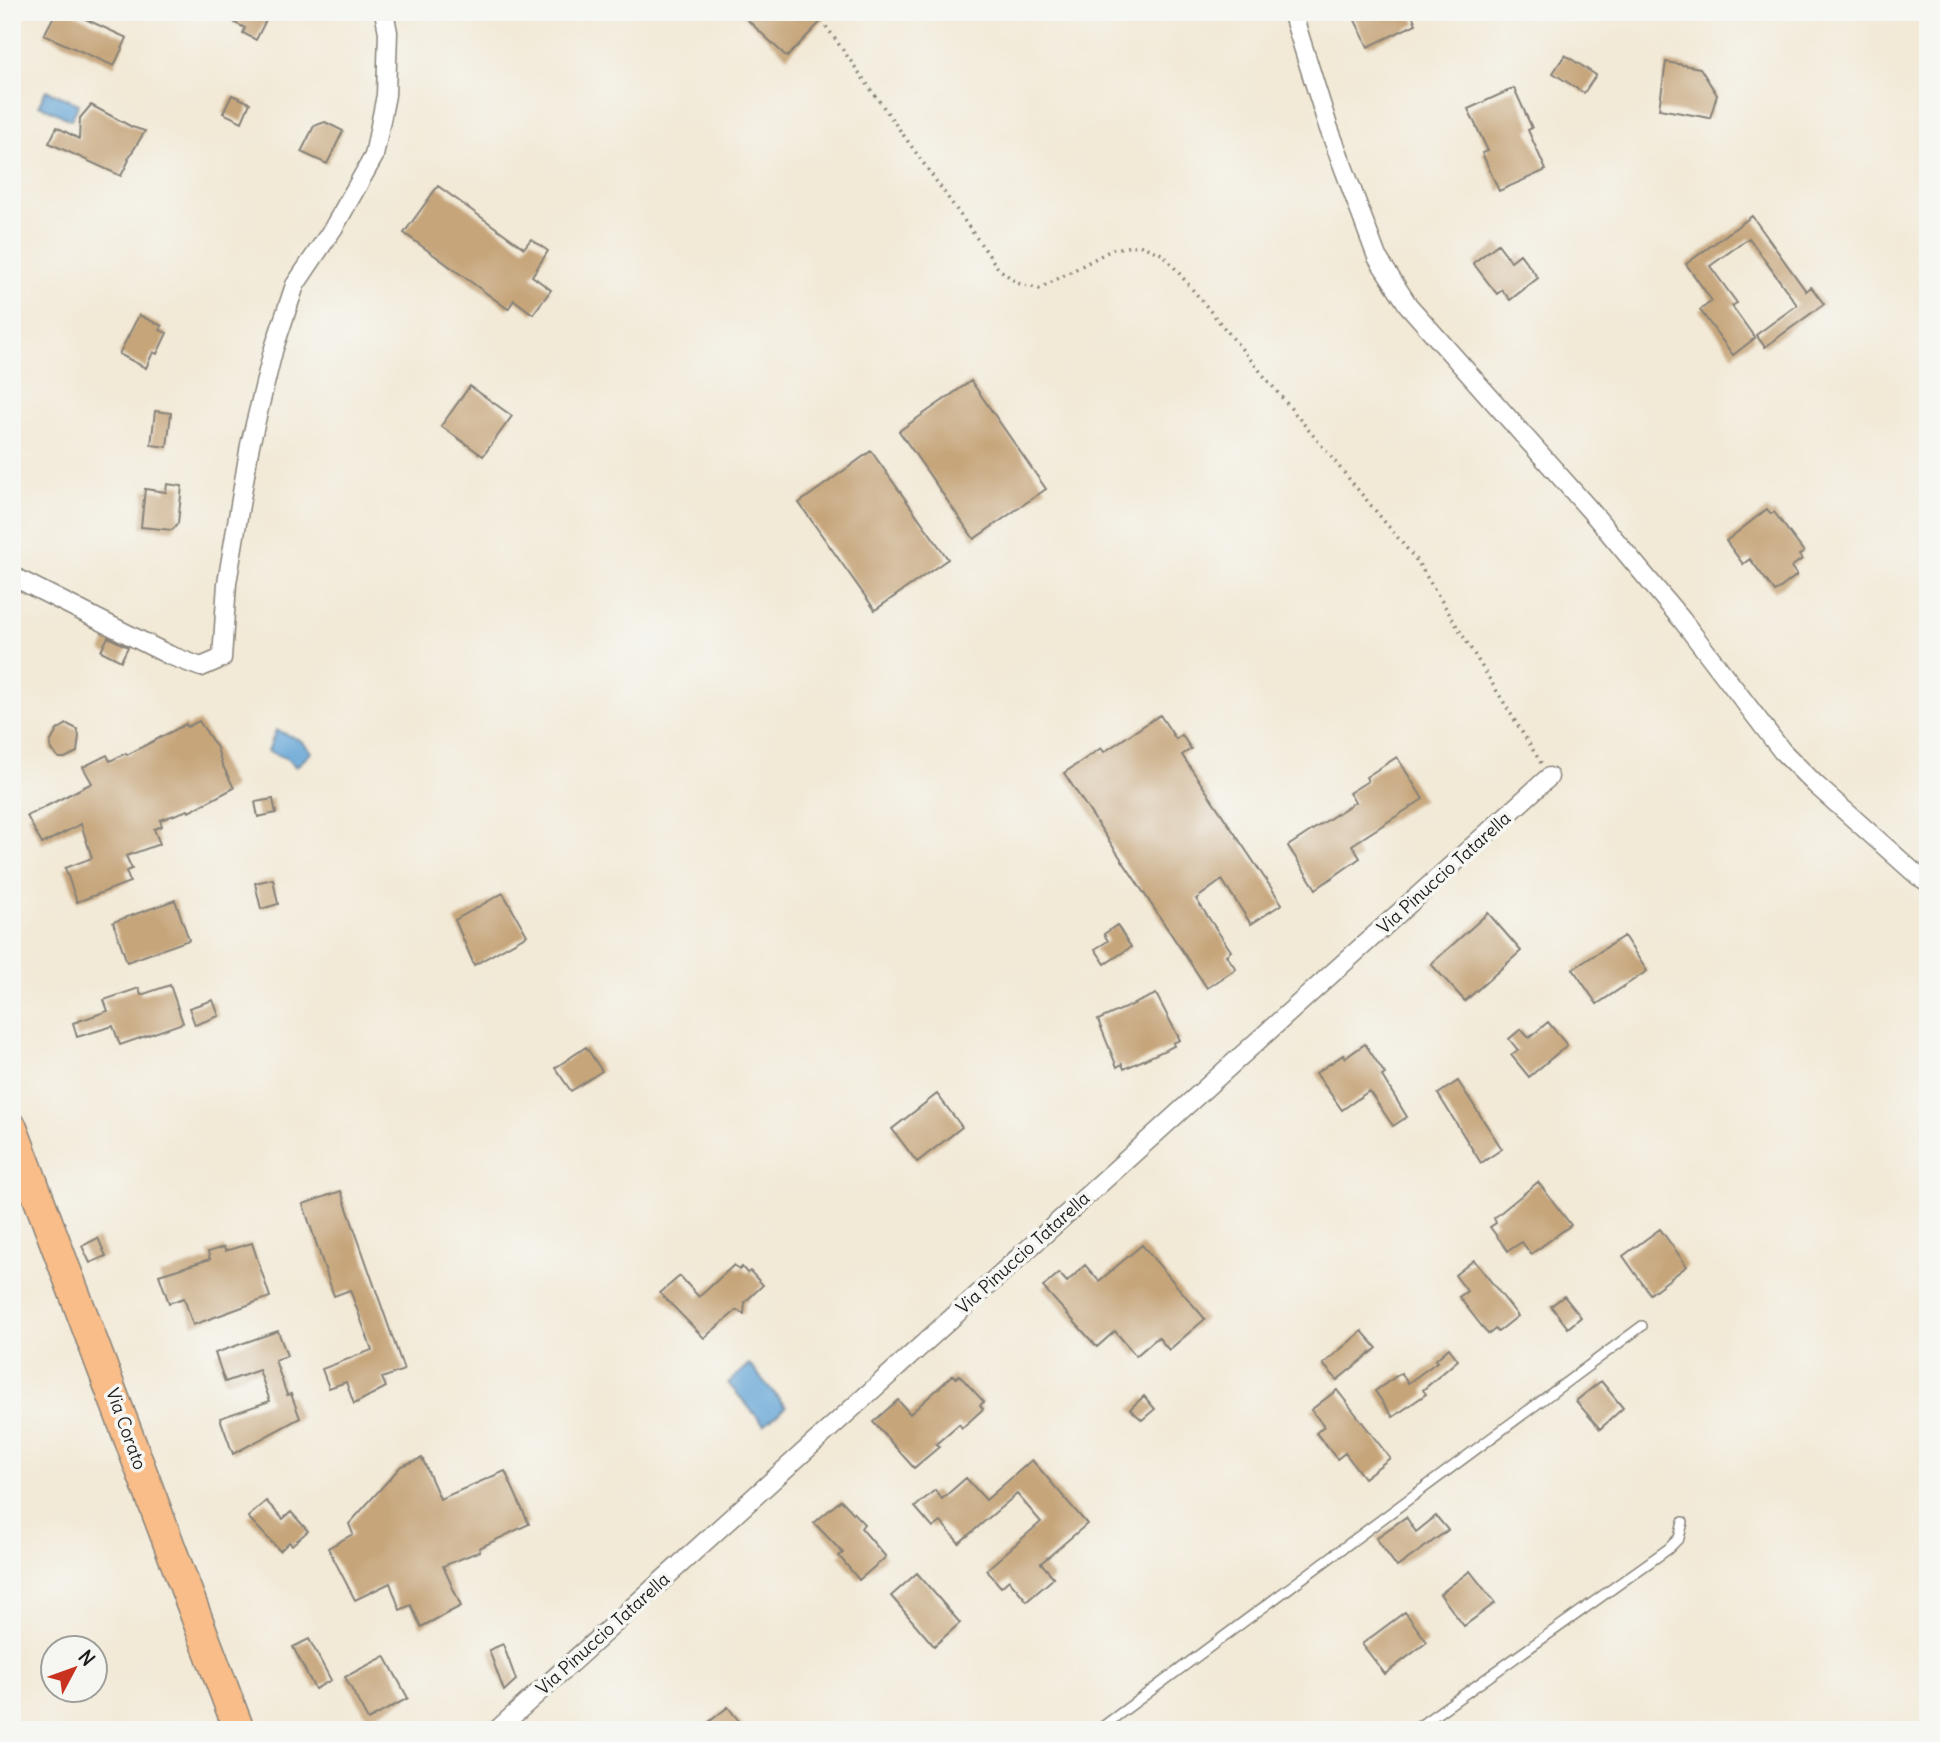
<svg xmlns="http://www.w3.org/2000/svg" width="1940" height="1742" font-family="Delius,sans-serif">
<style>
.water{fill:#63a4d6;stroke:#406079;stroke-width:2}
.building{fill:#c6a57a}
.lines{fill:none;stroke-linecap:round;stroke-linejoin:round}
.lane-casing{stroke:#878279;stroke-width:12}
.street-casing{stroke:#878279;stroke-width:21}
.primary-casing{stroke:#878279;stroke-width:33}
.path{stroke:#878279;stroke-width:3.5;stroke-dasharray:2 5;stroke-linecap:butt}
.lane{stroke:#fff;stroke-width:9}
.street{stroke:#fff;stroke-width:18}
.primary{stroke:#f8bd89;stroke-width:30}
.labels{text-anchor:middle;stroke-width:7;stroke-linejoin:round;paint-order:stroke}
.street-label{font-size:18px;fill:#1c1c1c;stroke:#f6f6f2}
</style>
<rect width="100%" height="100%" fill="#f6f6f2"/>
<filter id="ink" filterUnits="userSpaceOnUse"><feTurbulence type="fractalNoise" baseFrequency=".0143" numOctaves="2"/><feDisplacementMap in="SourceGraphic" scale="14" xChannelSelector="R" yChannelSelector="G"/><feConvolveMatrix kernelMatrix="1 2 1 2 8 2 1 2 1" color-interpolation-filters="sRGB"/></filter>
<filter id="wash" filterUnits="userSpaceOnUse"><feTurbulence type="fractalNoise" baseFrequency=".00686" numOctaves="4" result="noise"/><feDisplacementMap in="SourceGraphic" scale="28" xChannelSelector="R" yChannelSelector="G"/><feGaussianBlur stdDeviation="1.57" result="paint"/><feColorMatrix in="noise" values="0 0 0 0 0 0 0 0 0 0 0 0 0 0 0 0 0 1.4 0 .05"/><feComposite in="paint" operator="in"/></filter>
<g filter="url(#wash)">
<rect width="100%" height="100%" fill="#f2e9d6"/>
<path class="water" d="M46,90L79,104L71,120L39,105Z
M276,730L300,740L312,752L296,767L288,759L268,751Z
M749,1364L786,1407L764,1425L728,1383Z"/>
<g id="blocks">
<path class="building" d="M56,12H70L127,38L114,66L44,35Z
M240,12H270L256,40L243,33L245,28L235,23Z
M739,12H830L787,57Z
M1351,12H1411L1416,24L1368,47Z
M1565,55L1596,75L1584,93L1553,73Z
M1666,62L1700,68L1717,95L1710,118L1659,109Z
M1514,88L1532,128L1528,130L1546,170L1499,191L1482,153L1488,151L1468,109Z
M232,95L250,103L242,122L223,113Z
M91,105L132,127L145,131L128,159L129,160L121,176L49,143L57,127L79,139L80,118Z
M325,122L343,131L327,164L301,152L314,126Z
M438,186L524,248L531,239L548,251L532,276L551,290L533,314L514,300L508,309L404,233Z
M1752,216L1806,291L1811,287L1824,304L1765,347L1756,335L1797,305L1749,238L1710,266L1737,303L1732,306L1755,338L1733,355L1700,310L1712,301L1686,264Z
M1498,244L1511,261L1520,254L1538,278L1510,300L1502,290L1497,294L1473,263Z
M139,315L162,326L160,330L167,333L157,354L153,352L146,368L119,354Z
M971,381L1046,489L974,539L899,431Z
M470,386L512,416L483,456L441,426Z
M155,411L171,413L167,447L151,445Z
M871,451L948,559L875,610L799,503Z
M167,484L182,486L178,523L175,527L172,530L141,527L145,489L166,492Z
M1767,509L1771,514L1774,512L1804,552L1799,555L1802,559L1791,567L1797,575L1775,592L1750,559L1743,564L1726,541Z
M108,637L128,647L121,661L101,651Z
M1160,715L1176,739L1182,735L1191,749L1182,755L1282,904L1251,924L1222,880L1196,899L1231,951L1226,955L1236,969L1207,988L1064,773L1101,748L1104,752Z
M199,721L217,748L222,764L234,788L189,812L188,810L160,820L162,826L154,829L160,844L126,856L132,869L126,871L130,882L77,902L65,868L92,858L81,824L42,844L27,816L92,783L83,767L107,755L110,761L126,753L127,755L186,724L187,727Z
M67,724L77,729L79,735L77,752L65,758H59L51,750L50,743L57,730Z
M1397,757L1423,799L1352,845L1360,858L1316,889L1288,846L1355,802L1349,793L1368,781L1366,777Z
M273,799L276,813L258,817L255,802Z
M273,879L278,904L261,909L255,883Z
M503,893L527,935L474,965L455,920Z
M175,900L189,940L127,962L113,922Z
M1488,913L1521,951L1465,1001L1431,964Z
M1117,925L1131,947L1105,964L1095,949L1108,941L1104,934Z
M1624,936L1647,971L1597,1004L1573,969Z
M170,985L183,1023L120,1045L113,1026L77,1037L73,1023L108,1011L104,1000L139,988L141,995Z
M1156,994L1180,1040L1173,1043L1174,1046L1124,1069L1122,1064L1117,1067L1098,1020Z
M213,1000L219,1016L195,1025L189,1008Z
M1548,1022L1567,1045L1529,1077L1511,1055L1518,1050L1509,1039L1521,1029L1529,1038Z
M1365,1044L1385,1074L1382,1076L1407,1117L1393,1126L1369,1091L1342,1110L1316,1073L1343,1055L1345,1058Z
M586,1047L602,1071L571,1091L555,1068Z
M1458,1081L1502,1149L1481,1163L1438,1094Z
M937,1094L962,1127L917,1162L892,1129Z
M1538,1182L1571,1225L1531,1254L1522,1242L1508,1251L1490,1227L1496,1223L1494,1218Z
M341,1191L404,1370L382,1378L386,1387L354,1404L346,1382L329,1388L322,1369L372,1350L350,1290L334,1296L303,1204Z
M1660,1229L1687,1266L1650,1294L1623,1256Z
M98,1238L106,1256L90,1263L82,1246Z
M252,1243L270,1297L193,1325L184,1298L169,1303L159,1275L210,1259L208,1252L224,1247L225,1251Z
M1142,1245L1205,1319L1169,1350L1158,1337L1136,1356L1115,1331L1097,1347L1043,1287L1059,1273L1067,1282L1085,1265L1099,1281Z
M1474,1260L1518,1316L1498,1332L1495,1329L1489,1334L1487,1333L1459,1297L1467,1291L1455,1275Z
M734,1265L739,1270L742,1267L747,1273L750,1271L763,1285L745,1302L744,1314L737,1310L704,1338L660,1293L680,1276L699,1297Z
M1564,1296L1581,1317L1568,1328L1551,1306Z
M278,1331L287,1356L275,1360L287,1395L291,1394L300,1418L233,1454L220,1418L270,1401L259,1370L225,1382L215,1353Z
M1362,1331L1377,1348L1337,1380L1323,1364Z
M1449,1348L1458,1360L1423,1390L1426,1394L1393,1417L1375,1391L1401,1373L1408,1383L1437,1362L1435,1360Z
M953,1375L956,1378L959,1375L984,1402L980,1405L983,1409L962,1428L959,1424L936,1444L939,1447L914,1468L873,1422L898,1400L910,1414Z
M1601,1381L1623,1408L1600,1429L1576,1401Z
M1337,1390L1390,1458L1364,1478L1345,1453L1337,1459L1316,1433L1324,1426L1311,1410Z
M1144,1396L1155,1409L1142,1420L1130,1409Z
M422,1458L440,1499L505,1471L529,1524L479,1548L480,1551L443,1566L461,1606L421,1627L411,1605L400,1610L390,1583L355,1600L328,1548L353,1534L349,1524L401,1466Z
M1032,1460L1087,1524L1041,1563L1054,1578L1027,1601L1009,1580L1001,1587L986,1570L1041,1522L1017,1494L959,1543L941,1522L933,1528L915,1507L935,1490L942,1499L966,1478L986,1500Z
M841,1500L864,1524L861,1528L886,1557L859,1580L839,1556L843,1553L814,1523Z
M266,1501L283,1519L291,1512L308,1531L292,1545L289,1542L280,1551L248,1517Z
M1436,1516L1448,1530L1397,1567L1376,1538L1406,1517L1416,1532Z
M1470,1571L1495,1603L1464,1626L1440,1594Z
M917,1573L960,1623L934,1646L891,1596Z
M1405,1612L1427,1642L1385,1674L1362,1644Z
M309,1639L331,1680L315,1689L293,1647Z
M503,1644L516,1680L504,1691L489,1650Z
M385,1656L408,1698L368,1720L345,1677Z
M728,1707L746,1730H699Z"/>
</g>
</g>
<g filter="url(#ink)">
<use href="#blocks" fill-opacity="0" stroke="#878279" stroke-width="2"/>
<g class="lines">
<g class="lane-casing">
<path id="lane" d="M1098,1730L1642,1326
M1414,1730L1668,1549L1679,1538L1683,1522"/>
</g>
<g class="street-casing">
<path id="street" d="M1292,12L1328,126L1377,257L1408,305L1596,517L1682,620L1782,751L1816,785L1918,876L1928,882
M12,576L169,655L201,667L222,658L227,583L250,445L273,351L295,285L334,227L374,156L386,95L388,32L384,12
M497,1730L1549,777"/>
</g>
<g class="primary-casing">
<path id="primary" d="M12,1128L239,1730"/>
</g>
<path class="path" d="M818,15L998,268L1017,283L1039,289L1113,249L1139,245L1164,255L1417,561L1541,763"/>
<use href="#lane" class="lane"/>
<use href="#street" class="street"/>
<use href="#primary" class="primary"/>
</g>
</g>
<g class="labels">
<g class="street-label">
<text transform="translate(1444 873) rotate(-42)" y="6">Via Pinuccio Tatarella</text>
<text transform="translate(1023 1253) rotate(-42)" y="6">Via Pinuccio Tatarella</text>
<text transform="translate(126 1429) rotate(70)" y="6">Via Corato</text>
<text transform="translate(603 1634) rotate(-42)" y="6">Via Pinuccio Tatarella</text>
</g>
</g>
<rect width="1940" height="1742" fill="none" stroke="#f6f6f2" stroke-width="42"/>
<g transform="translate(74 1669) rotate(49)"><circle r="33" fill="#f6f6f2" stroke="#9f9f9c" stroke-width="2"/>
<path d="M0-5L12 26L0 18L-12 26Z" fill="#c8321e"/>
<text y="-10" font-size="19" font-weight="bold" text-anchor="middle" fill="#1c1c1c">N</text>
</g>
</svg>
